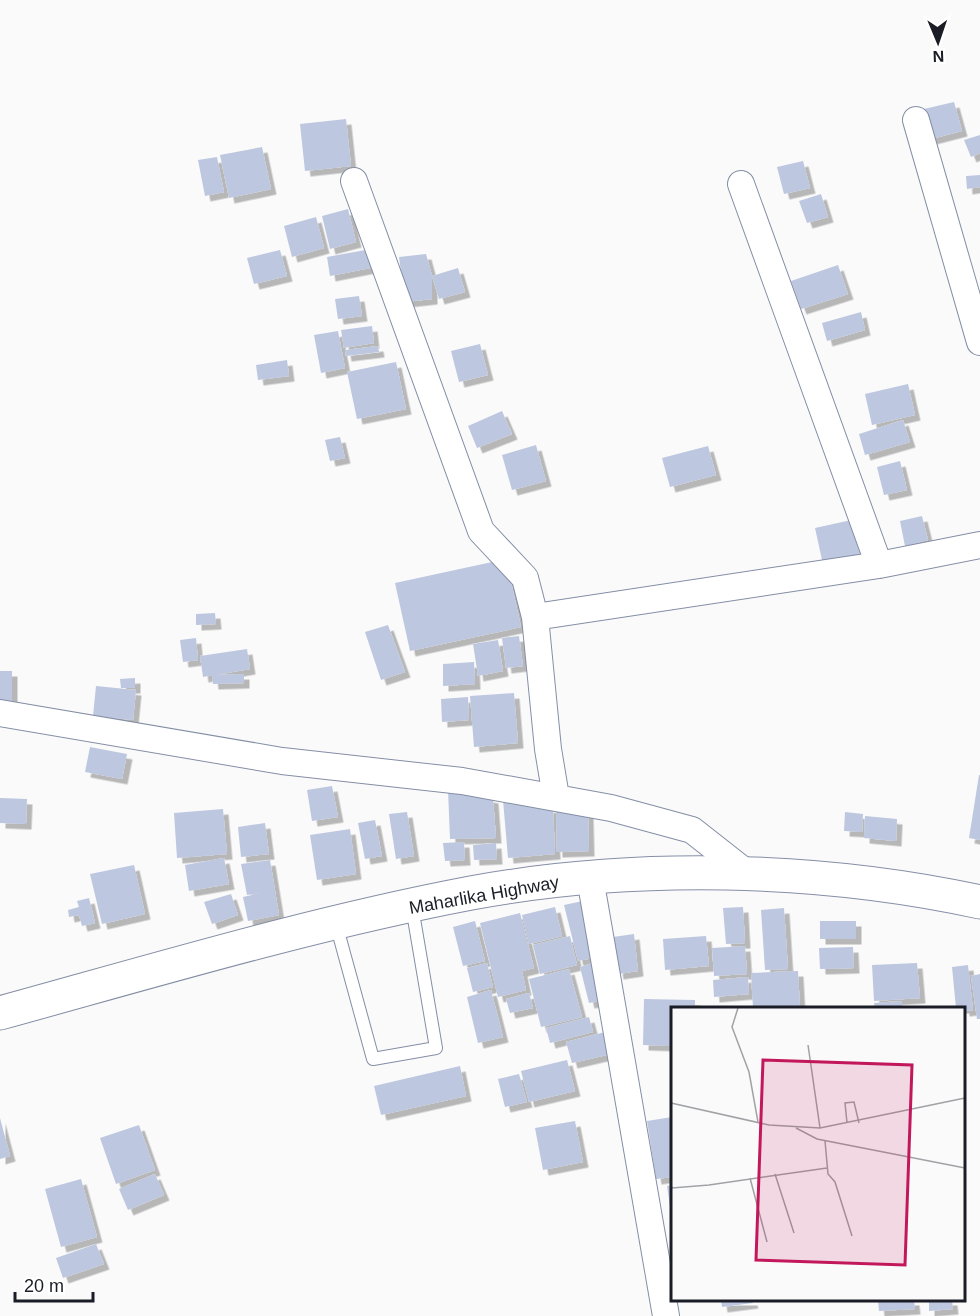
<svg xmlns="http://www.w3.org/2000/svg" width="980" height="1316" font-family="Arial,sans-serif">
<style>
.building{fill:#bdc7e0;filter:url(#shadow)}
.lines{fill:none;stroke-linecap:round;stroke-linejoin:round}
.lane-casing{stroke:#848ea5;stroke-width:14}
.street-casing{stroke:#848ea5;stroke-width:28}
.primary-casing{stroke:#848ea5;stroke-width:35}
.lane{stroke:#fff;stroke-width:12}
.street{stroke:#fff;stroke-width:26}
.primary{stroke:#fff;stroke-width:33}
.labels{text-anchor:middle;stroke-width:5;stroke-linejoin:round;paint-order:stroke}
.street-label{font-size:18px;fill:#1a1d26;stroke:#fff}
.inset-road{fill:none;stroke:#a0a2a5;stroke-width:1.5}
.view{fill:#c2185b;fill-opacity:0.15;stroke:#c2185b;stroke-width:3}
.inset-edge{fill:none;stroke:#1a1d26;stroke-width:3}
</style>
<defs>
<filter id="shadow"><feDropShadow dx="5.5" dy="5.5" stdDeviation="0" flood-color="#0004"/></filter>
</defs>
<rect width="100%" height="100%" fill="#fafafa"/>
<path class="building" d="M954,102L962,131L931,139L924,109Z
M346,119L351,166L305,171L300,124Z
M980,135V153L971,157L964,140Z
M262,147L271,189L229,198L220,155Z
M217,157L224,192L205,196L198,160Z
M803,161L810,188L784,194L777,167Z
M980,175V187L967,189L966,176Z
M821,194L828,217L807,223L799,201Z
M348,209L356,242L330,249L322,216Z
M316,217L324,248L292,257L284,226Z
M371,249L375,267L330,276L327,257Z
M280,250L287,276L254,284L247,258Z
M426,254L432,276V299L405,302L399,257Z
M838,265L848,294L801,309L791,281Z
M458,268L465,292L439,299L432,276Z
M359,296L362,316L338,319L335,299Z
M861,312L865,330L827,341L822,323Z
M372,326L374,343L344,348L341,330Z
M338,331L345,368L321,373L314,335Z
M480,344L488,375L459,382L451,351Z
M378,346L379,352L346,356L345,350Z
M287,360L289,376L258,380L256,365Z
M396,362L406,409L357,419L347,372Z
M908,384L915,415L872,425L865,394Z
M502,411L512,434L477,448L468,426Z
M903,420L910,442L865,455L859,434Z
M340,437L345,458L330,461L325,440Z
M536,445L546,481L512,490L502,455Z
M708,446L716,475L670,487L662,458Z
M900,461L907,490L884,495L877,467Z
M922,516L928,540L905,546L900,521Z
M856,519L865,560L824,569L815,528Z
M506,559L521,627L410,651L395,583Z
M215,613L216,624L196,625V614Z
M388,625L405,672L381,680L365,632Z
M519,636L523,666L506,668L502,638Z
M196,638L198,660L183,662L180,640Z
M498,640L503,671L478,676L473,644Z
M247,649L250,669L203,677L200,656Z
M474,662L475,684L443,686V664Z
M0,671H12V703H0Z
M244,674V683L213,684L212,675Z
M135,678V688H121L120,679Z
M96,686L136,690L133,720L93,716Z
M514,693L518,743L474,747L470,696Z
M468,697L469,720L442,722L441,699Z
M90,747L127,754L122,779L85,772Z
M979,775H980V840L969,838Z
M332,786L338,817L312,821L307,790Z
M448,790L493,798L496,838L450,839Z
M0,798L27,799L26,824L0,823Z
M503,800L553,808L555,854L508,858Z
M223,809L227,854L177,858L174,813Z
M588,811L589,851L557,852L556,812Z
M407,812L414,856L396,859L389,814Z
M845,812L863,814L862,832L844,831Z
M865,816L897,819L896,841L864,838Z
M375,820L382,856L365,859L358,823Z
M265,823L269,854L241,857L238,827Z
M350,829L356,874L317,880L310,835Z
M464,842L465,860L445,861L443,843Z
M496,843L497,859L474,860L473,845Z
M224,858L229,884L189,891L185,865Z
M270,860L279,915L248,921L243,897L261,893L247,895L241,864Z
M134,865L145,914L102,924L90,874Z
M231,894L238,915L212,924L204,902Z
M89,898L95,923L82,926L79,915L69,917L68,910L79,907L77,901Z
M583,901L598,957L578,961L564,905Z
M555,907L562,936L529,944L522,915Z
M743,907L745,943L726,944L723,908Z
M784,908L788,969L765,970L761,910Z
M520,913L534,968L522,971L526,990L498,997L480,923Z
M475,921L485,961L463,966L453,927Z
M820,921H856V939H820Z
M634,934L638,971L618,974L613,937Z
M570,936L577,965L540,974L533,945Z
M706,936L709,966L665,970L663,939Z
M745,946L747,974L714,976L712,948Z
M853,947L854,968L820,969L819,948Z
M596,962L605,1000L589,1003L580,967Z
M487,963L493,987L473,992L467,968Z
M917,963L920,998L874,1001L872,965Z
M968,965L973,1010L964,1011V1008H956L952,967Z
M569,969L582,1017L541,1027L529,979Z
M798,971L800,1008H753L751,973Z
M980,974V1019H977L971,976Z
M748,977L749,994L714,997L713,980Z
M491,990L503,1037L478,1043L467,997Z
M529,993L533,1008L510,1013L506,999Z
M644,999L695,1000V1008H672V1046L643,1045Z
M902,1001V1008H875L874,1003Z
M589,1017L593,1032L550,1043L546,1028Z
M605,1032L611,1054L572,1063L566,1042Z
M567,1060L575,1091L529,1102L521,1071Z
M460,1066L466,1096L381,1115L374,1086Z
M519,1074L527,1102L505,1107L498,1079Z
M672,1117V1177L656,1179L647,1121Z
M0,1118L10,1156L0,1159Z
M575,1121L583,1162L543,1170L535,1128Z
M139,1125L155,1170L116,1184L100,1138Z
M155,1174L164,1195L128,1210L119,1189Z
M81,1179L97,1237L61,1247L45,1189Z
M672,1185V1212L671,1213L667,1186Z
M96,1244L104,1264L63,1278L56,1258Z
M721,1300H752L753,1303L722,1307Z
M878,1300H914L915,1309L879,1311Z
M929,1300H952L953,1309L929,1311Z"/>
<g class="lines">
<g class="lane-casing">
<path id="lane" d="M336,924L373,1059L436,1048L412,907"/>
</g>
<g class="street-casing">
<path id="street" d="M916,120L980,342
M354,181L481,531L525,578L535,617L548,749L556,797
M741,184L879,565
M535,617L879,565L980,545
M0,713L282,761L462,781L611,808L692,830L748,874
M590,878L666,1316"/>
</g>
<g class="primary-casing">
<path id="primary" d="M0,1013C156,970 313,923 471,893C635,863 818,867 980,902"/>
</g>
<use href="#lane" class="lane"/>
<use href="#street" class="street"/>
<use href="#primary" class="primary"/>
</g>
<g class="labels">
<g class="street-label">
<text transform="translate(484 895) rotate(-10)" y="6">Maharlika Highway</text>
</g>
</g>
<g transform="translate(671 1007)">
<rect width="294" height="294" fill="#fafafa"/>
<path class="inset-road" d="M67,1L61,20L78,65L87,115M137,38L149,121M0,96L98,118L149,121L294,91M176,116L174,96L183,95L188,116M125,121L146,132L294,161M154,134L157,167L164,175L181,229M104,167L123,226M79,171L96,235M0,178L1,181L38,178L156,161"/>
<path class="view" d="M92,53L241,58L234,258L85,253Z"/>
<rect width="294" height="294" class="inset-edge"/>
</g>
<g transform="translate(938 42) rotate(178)" stroke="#ffffff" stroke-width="4.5" paint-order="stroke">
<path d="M0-4.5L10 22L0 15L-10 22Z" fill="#1a1d26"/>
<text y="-9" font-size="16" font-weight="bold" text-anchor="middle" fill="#1a1d26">N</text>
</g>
<path d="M15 1292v9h78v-9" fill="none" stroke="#1a1d26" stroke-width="3"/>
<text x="24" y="1292" font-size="18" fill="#1a1d26" stroke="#ffffff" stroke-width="4.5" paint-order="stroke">20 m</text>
</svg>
